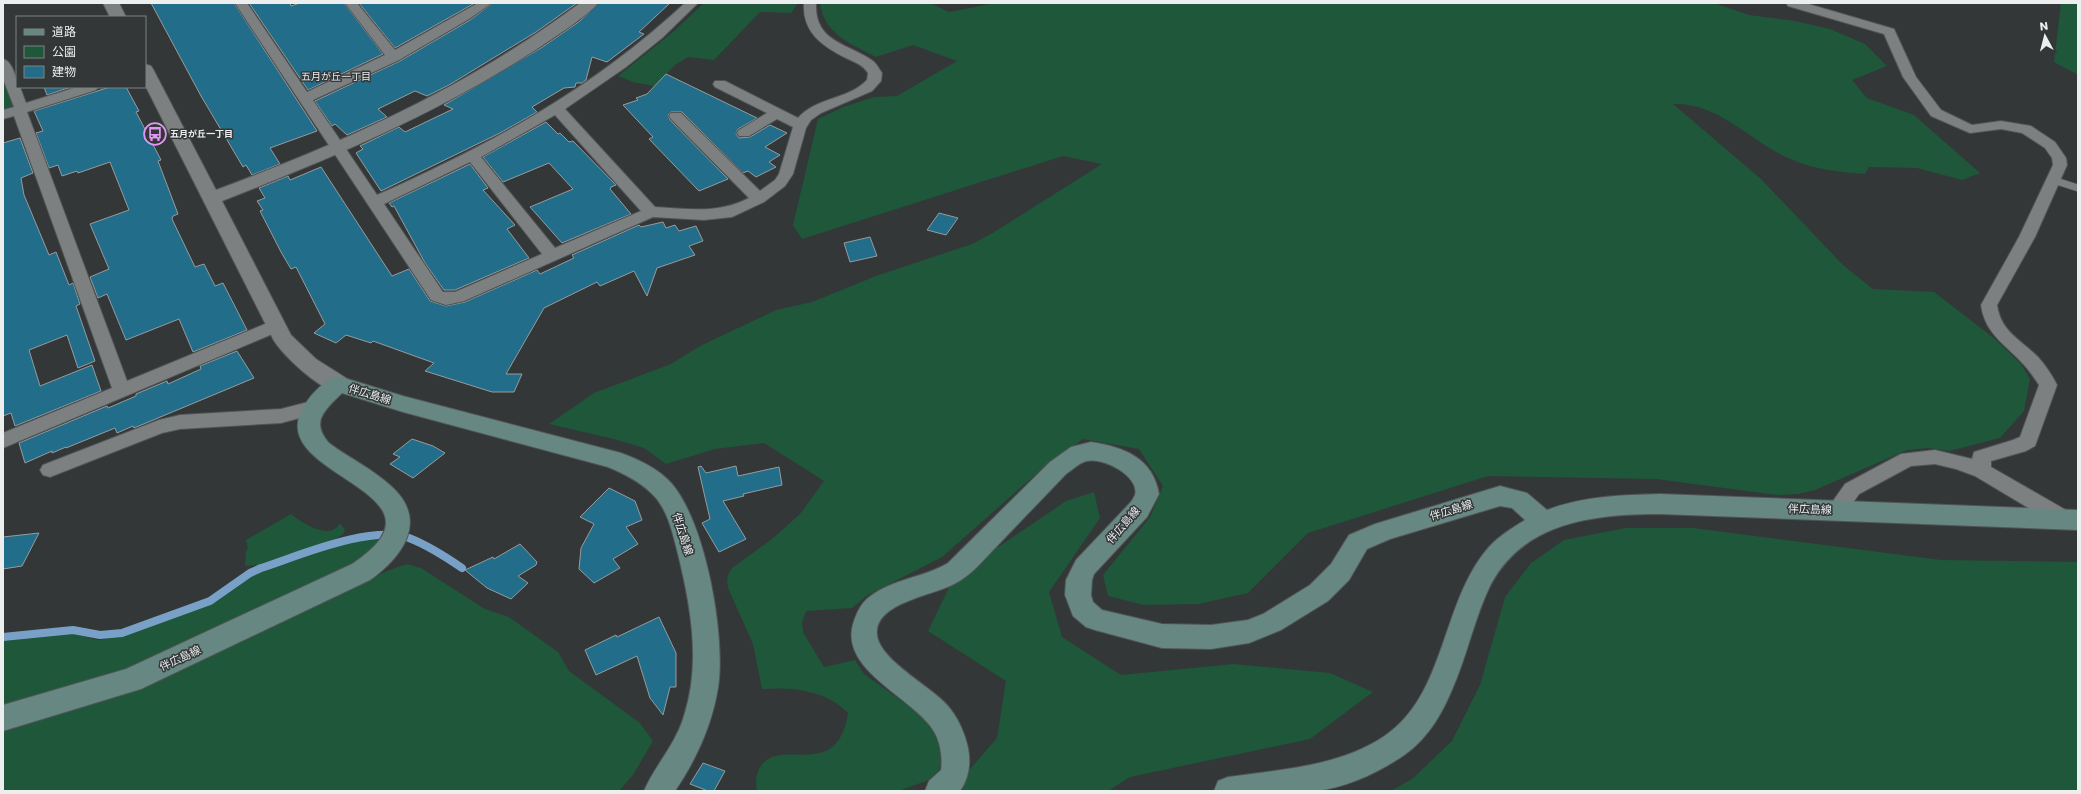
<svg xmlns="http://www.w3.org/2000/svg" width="2081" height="794" font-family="Poppins,'Noto Sans JP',sans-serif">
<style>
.green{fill:#1f573a}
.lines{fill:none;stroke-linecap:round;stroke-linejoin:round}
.stream{stroke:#79a1c8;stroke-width:8}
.building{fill:#226e8a;stroke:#979b9d}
.service-casing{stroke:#525455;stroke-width:8}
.minor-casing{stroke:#525455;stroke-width:2}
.tertiary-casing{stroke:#525455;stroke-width:2}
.secondary-casing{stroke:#525455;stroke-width:2}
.service{stroke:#7c8080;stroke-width:7}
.minor{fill:#7c8080;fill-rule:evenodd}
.tertiary{fill:#7c8080;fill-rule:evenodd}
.secondary{fill:#668782;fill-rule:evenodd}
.labels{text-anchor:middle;stroke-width:3;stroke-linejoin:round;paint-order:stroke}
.far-poi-label{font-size:9px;font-weight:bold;fill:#edefef;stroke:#333737;text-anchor:start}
.far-neighbourhood-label{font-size:10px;fill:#edefef;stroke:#333737}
.street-label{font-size:11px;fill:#edefef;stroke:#333737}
</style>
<rect width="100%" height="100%" fill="#333737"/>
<path class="green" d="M704,3H798L791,13L760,12L714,60L688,57L675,65L654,86L633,82L618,76L673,32Z
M820,3H930L949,12L995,3H1714L1749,15L1795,21L1830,29L1865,44L1887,66L1852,80L1867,98L1914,115L1980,173L1962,180L1917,168L1869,167L1865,174C1840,172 1817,170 1793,160C1752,144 1720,102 1673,104L1761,179L1843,265L1873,289L1934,292L1995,339L2021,364L2030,379L2024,411L2000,438L1949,451L1929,448L1907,450L1815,490L1798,494L1777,495L1656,479L1488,476L1308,533L1248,593L1198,604L1144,605L1108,596L1103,575L1150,517L1163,486L1139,449L1083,439L1043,468L942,557L868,595L852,608L806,611L802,623L803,632L824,667L855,660L864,674L910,707L925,720L936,736L940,751L941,761L939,770L929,780L898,791H757C754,778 758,763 772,757C788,751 810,759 828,750C841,743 846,726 848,713C826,690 792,687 762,689L753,644L728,588L727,581L728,575L732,568L772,539L800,514L824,481L764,443L715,449L666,464L644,448L614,439L549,424L594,393L671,364L700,346L776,310L812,302L876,276L972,244L991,234L1102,164L1063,156L802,239L793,225L818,119L843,107L874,97L897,96L957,61L913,45L876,57C851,44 824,34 820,3Z
M2061,3H2078V75L2054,62Z
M3,77L14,105L3,111Z
M1094,492L1100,518L1049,592L1062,637L1121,675L1233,664L1330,673L1373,692L1310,739L1130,777L1108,791H951L997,738L1006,681L928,631L954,577L1066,501Z
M291,514C301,522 330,542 340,523L345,530L343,534L334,540L257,565L245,566L246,551L248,549L246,540Z
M1625,528H1693L1941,560L2078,562V791H1391L1412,779L1452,741L1480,685L1505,597L1531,563L1564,540Z
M359,539H382L373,556L146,668L3,710V640L69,633L99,640L134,633L209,604L221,598L248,576L261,569Z
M407,564L421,568L485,609L509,617L558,652L569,671L640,723L653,741L633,775L619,791H3V728L270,624L387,571Z"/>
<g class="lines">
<path class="stream" d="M3,637L73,630L100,635L122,633L210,601L250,573L261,568C301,555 369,525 409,538C427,545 446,557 462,568"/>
</g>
<path class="building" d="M151,3H234L317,131L270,148L280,164L252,175L246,165L243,167L201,96Z
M249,3H290L291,6L300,3H344L383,54L308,90Z
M359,3H475L395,48Z
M493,3H577L536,32L449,85L427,96L415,91L378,109L387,117L347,135L335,124L332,126L315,101L400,61L470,20Z
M599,3H670L639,32L644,34L607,62L592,57L586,80L582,83H576L575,87L564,88L532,107L537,112L500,133L381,191L356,153L363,149L360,146L399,127L405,132L453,109L444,105L541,48L580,21Z
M666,74L757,118L738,129L736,134L739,138L750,137L770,125L787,133L765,147L780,155L769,162L776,167L756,177L748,171L743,173L682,112H671L668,115L670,120L728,179L699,191L649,139L653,137L623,105L638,100L636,98L647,94Z
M44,87H71L47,95Z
M110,87H126L139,111L136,112L161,160L158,161L178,214L173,216L172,219L195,267L204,264L215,286L223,283L247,330L193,352L179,319L126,340L107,294L98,298L90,277L109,269L90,224L129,210L110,162L78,173L77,171L62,176L58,165L49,168L36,133L43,131L34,111Z
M546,122L558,134L560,133L569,142L573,141L616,185L611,187L610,189L631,214L562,243L530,207L573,189L549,163L503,182L483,157Z
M20,138L33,173L21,178L24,195L49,255L56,252L69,285L73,283L80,304L76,306L95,361L78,368L67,335L29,350L40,386L92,365L101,391L15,426L11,413L3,416V143Z
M470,164L488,188L483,190L515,225L507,229L529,258L455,290H444L425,263L394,206L392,207L389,203Z
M321,167L392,276L409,269L430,301L446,306L465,302L537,270L540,274L574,258L572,255L639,225L641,227L663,222L666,228L675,225L679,231L696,226L703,241L689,246L695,255L657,268L647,296L634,271L600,286L597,282L544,308L506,374H522L514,392H492L425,371L434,363L373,341L371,343L346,335L336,343L314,333L325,324L296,267L291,269L281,252L260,211L263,210L257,201L265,198L259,188L288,176L290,180Z
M939,213L958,218L946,235L927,230Z
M870,237L877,256L850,262L844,243Z
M237,351L254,378L134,428L133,426L117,433L115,428L66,448V447L52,453V451L25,463L19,443L107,406L108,408L136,396V394L167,381L168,384L201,369L200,366Z
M412,439L433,446L445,453L413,478L390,464L400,457L393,454Z
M701,466L706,473L736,466L738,476L779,467L782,485L743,494L744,496L723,501L746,539L719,552L702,523L710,519L698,467Z
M609,488L635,501L642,520L626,527L638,544L613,559L620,568L594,583L579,569L581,548L594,524L580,517Z
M39,533L22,566L3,569V537Z
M520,544L537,562L536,565L518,576L528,583L511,599L487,588L465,570L493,557L494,559Z
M659,617L676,653V687H670L663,715L650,698L637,656L596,675L585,650L616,635L617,637Z
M703,763L725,771L714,791H708L690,784Z"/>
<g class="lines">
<g class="service-casing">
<path id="service" d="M2053,180L2078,188"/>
</g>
<g class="minor-casing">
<path id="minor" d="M235,3H247L307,92L385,55L345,3H357L395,50L478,3H492L469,19L399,60L313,100L377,195C493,143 591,90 685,3H698L662,38L626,67L565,109L655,207C689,209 719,214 749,198L671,119L669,116L671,113H681L760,191L775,180L779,174L793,127L777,119L749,136H739L737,133L739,130L767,113L715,87L713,84L715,81H725L798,118C816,97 848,100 867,80L868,73C863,65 855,62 846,58C822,46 802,32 804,3H816C814,42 847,43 873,61C876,63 879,69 882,73L881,81L872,91L821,113L811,120L806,128L793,174L785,186L764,202L732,217L704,220L653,217L464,301L446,305L431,300ZM555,115L641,211L555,248L481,157ZM470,162L542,254L455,292H443L384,204Z
M1786,3H1805L1894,29L1916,77L1941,110L1972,125L2001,121L2031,126L2055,142L2066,158L2067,165L2035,237L1997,305C2001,332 2020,339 2038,357C2045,365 2052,375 2057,385L2035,446L2026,451L1991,461V467L2071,513L2074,519L2071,525L2064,527L2057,525L1975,476L1956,469L1935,464L1911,466L1859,494L1843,517L1836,519L1829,517L1826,511L1845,484L1901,454L1935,450L1972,459L1974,452L2013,440L2020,437L2039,385C2035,379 2031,373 2026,367C2008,346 1985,335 1981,305L2019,237L2053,165L2052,158L2045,148L2022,133L2001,129L1970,133L1931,116L1903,77L1884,34L1788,6Z
M3,59C12,61 17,78 17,87H20L26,103L77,87H98L96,90L27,112L127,381L270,322L276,320L282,322L284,326L282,330L3,448V433L112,388L14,116L3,119V110L14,107L3,79Z
M316,400L322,402L325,407L322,412L281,423L180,429L162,433L50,477L43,475L40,470L43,465L159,420L180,415L281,409Z"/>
</g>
<g class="tertiary-casing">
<path id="tertiary" d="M103,3H119L126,17H110Z
M580,3H598C589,15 553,38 540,47C441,112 332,158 222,201L291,335L316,359L346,378L349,384L346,390C343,391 340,392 337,392C319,389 282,355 273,339L145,85V64L151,66L153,69L216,190C349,140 466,88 580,3Z"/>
</g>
<g class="secondary-casing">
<path id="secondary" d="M338,376L403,396L621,453C640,460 659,469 672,484C706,524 726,637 718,688C712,725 696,760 675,791H644C655,765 675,746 684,716C701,663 691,607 678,554C673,535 669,514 656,498C643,483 625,474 608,467L403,412L342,393C325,410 310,421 329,443C349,458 373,469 392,487C429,521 402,557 370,580L141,689L3,731V705L126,669L352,564C463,491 263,477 303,408C310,395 324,380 338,376Z
M1091,442C1124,447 1153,458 1159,494L1147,517L1094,574L1092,580L1091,595L1093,602L1102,610L1162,624L1211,625L1248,620L1263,614L1310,585L1331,564L1349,535L1375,524L1500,486L1527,493L1547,510C1583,496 1622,495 1660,494L2078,510V530L1660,514C1596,514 1525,521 1491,584C1474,618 1467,657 1451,692C1439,720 1423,745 1395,761C1373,775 1343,788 1316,791C1306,792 1294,791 1283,791C1260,791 1237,791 1214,791L1218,781L1228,777C1277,770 1331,767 1375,742C1448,702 1438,605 1489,547C1499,536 1512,528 1525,520L1512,508L1500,506L1390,539L1367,549L1349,580L1328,601L1281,630L1249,643L1211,649L1162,648L1095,630L1086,627L1073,616L1065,595L1066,580L1076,560L1130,503C1132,501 1134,497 1135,495C1140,476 1103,457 1087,461C1080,462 1072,470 1066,474C1043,498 1020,522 997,546C984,559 971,576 954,584C934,595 880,602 877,630C873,657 931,686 947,705C957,716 965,733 968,748C971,763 969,778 960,791H925L929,781L941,770C943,756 940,739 931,727C909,696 837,668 854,621C857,612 861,604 868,598C891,579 923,578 948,563L1050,462L1071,447Z"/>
</g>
<use href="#service" class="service"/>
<use href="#minor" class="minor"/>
<use href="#tertiary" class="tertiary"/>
<use href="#secondary" class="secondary"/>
</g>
<defs>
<g id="bus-ring" transform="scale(1.15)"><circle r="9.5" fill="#333737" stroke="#df98f2" stroke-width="1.5"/><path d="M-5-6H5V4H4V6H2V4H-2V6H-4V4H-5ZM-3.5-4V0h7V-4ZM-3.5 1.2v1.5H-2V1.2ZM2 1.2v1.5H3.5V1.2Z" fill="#df98f2"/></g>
</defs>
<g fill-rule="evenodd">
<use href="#bus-ring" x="155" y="134"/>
</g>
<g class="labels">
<g class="far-poi-label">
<text x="170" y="137">五月が丘一丁目</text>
</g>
<g class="far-neighbourhood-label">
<text x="336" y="80">五月が丘一丁目</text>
</g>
<g class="street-label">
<text transform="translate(370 394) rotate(17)" y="4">伴広島線</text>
<text transform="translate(1810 509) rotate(2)" y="4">伴広島線</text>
<text transform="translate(1451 510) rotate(-17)" y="4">伴広島線</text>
<text transform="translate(1123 525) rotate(-49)" y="4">伴広島線</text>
<text transform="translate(683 534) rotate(72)" y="4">伴広島線</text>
<text transform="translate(180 658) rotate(-25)" y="4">伴広島線</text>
</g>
</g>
<rect width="2081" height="794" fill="none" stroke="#edefef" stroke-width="8"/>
<rect x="16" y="16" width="130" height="72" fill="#333737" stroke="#7d8181"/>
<rect x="24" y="29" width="20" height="6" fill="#668782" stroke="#7d8181"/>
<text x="52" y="36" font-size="12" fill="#edefef">道路</text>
<rect x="24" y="46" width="20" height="12" fill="#1f573a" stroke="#7d8181"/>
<text x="52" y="56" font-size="12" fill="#edefef">公園</text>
<rect x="24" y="66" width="20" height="12" fill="#226e8a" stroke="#7d8181"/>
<text x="52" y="76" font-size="12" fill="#edefef">建物</text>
<g transform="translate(2045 36) rotate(353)" stroke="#333737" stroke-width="3" paint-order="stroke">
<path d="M0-3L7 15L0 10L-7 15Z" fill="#edefef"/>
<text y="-6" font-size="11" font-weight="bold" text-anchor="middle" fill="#edefef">N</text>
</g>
</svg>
